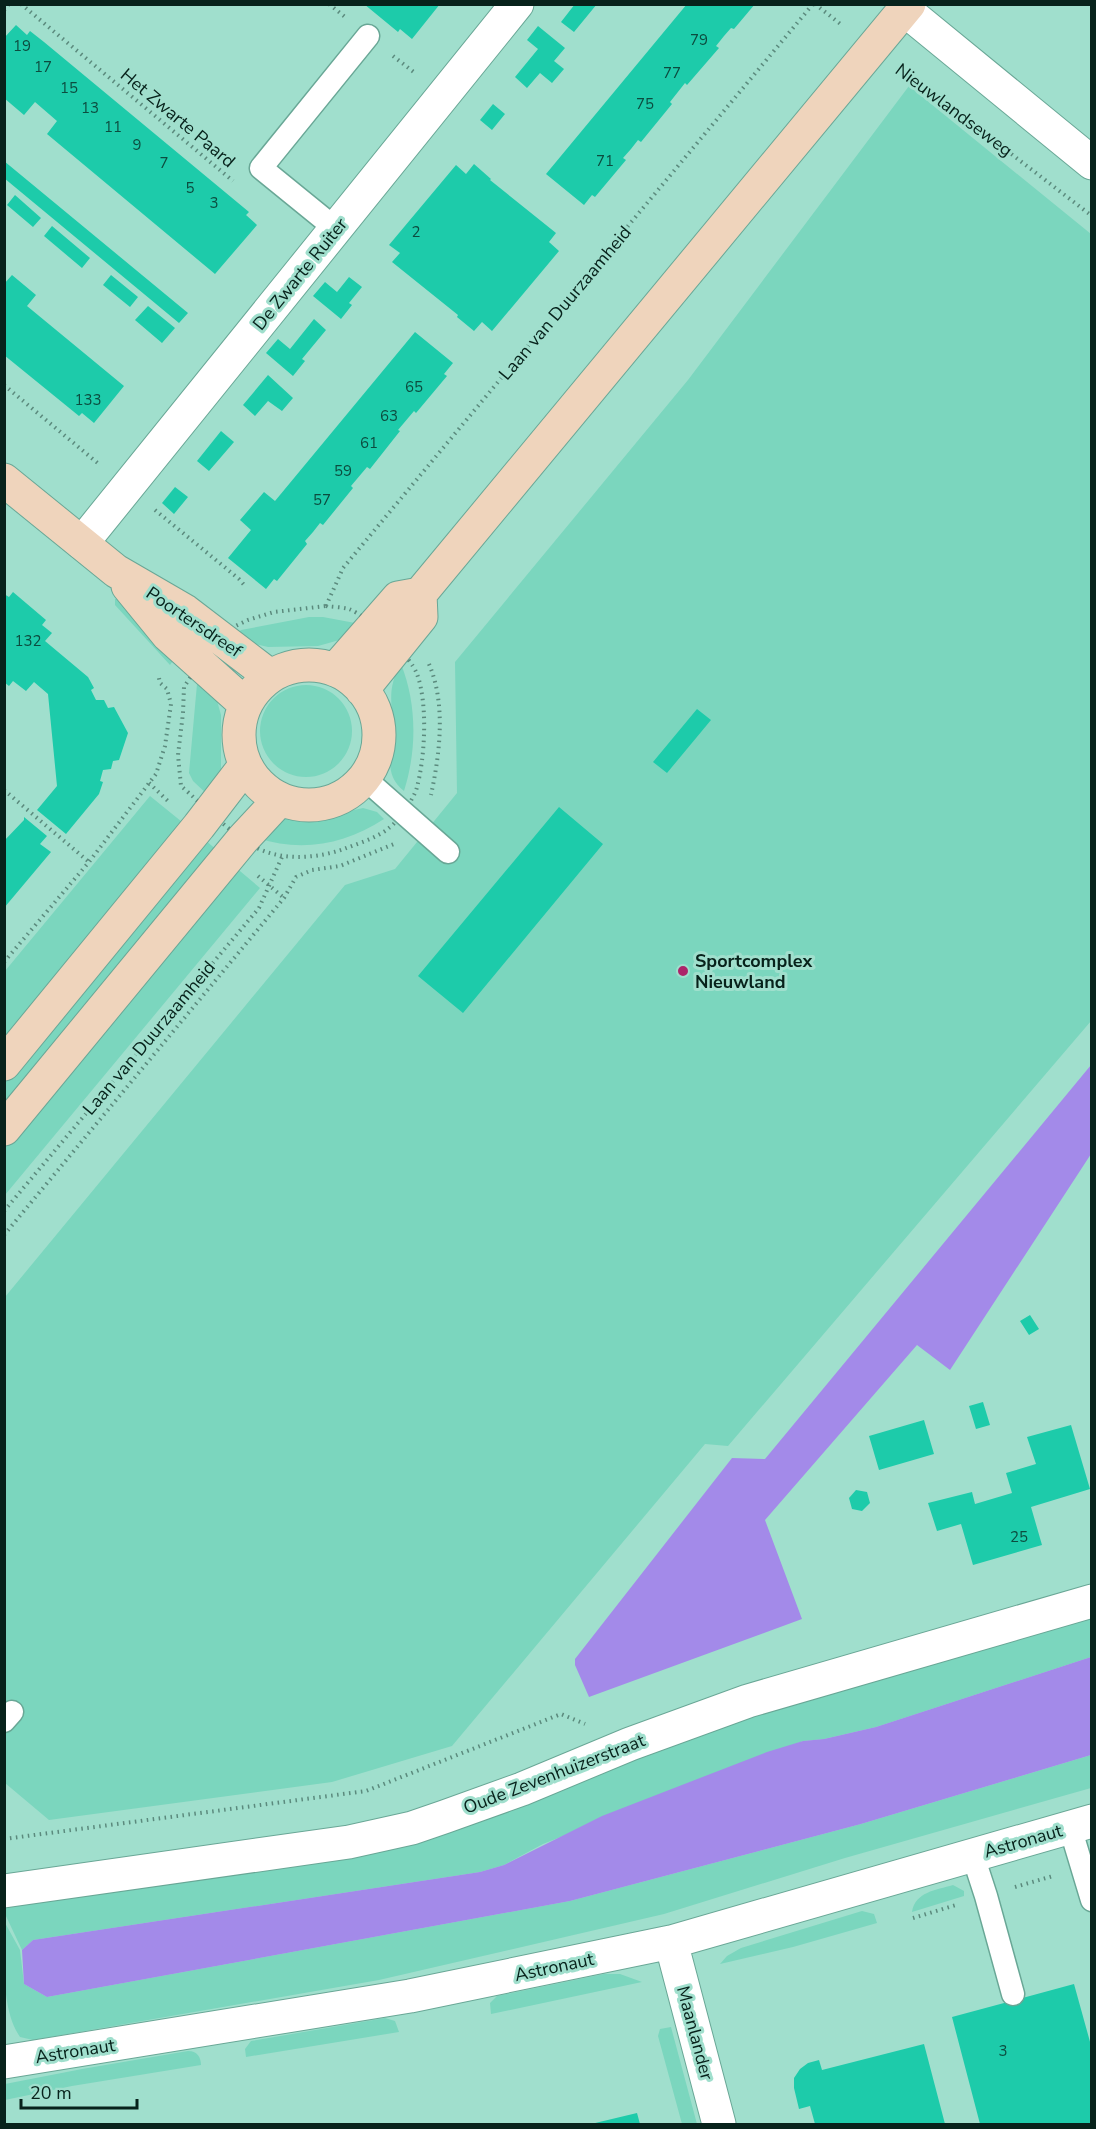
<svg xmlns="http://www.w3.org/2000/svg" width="1096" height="2129" font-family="'Nunito Sans',sans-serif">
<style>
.green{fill:#7bd6be}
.water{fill:#a38ae9}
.building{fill:#1dcbaa}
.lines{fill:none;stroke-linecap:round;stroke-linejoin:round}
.lane-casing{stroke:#69a796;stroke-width:25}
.street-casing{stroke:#69a796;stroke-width:35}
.secondary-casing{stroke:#69a796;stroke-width:35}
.path{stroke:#5b8a7d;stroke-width:4;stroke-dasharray:1.5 4.5;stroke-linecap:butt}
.lane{stroke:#fff;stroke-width:22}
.street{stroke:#fff;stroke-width:33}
.secondary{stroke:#efd4bc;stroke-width:33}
.poi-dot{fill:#ac246a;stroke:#a0dfcd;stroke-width:2}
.labels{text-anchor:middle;stroke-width:6;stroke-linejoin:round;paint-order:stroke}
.number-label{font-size:15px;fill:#0c4c3f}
.street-label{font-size:18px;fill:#07221b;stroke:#a0dfcd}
.poi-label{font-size:18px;font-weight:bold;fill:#07221b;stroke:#a0dfcd;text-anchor:start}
</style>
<rect width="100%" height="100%" fill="#a0dfcd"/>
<path class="green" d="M909,86L1091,234V1021L728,1446L705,1444L452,1746L332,1782L49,1820L5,1783V1297L345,885L395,869L457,793L455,662L688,380Z
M115,599H117L177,655L170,665L115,605Z
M309,617H323L355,623L343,639L318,646L268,647L243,641L237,634L241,630Z
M401,664C417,704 417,750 404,791C380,772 395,748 393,724C391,701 388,685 401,664Z
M201,678L216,697L221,715V773L209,796L193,781L189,773L197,684Z
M260 731a46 46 0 1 1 92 0a46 46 0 1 1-92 0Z
M150,796L187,826L5,1046V971Z
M363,808L377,812L384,819C345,844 302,853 258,838L281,819L303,816L323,817Z
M204,839L219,852L5,1109V1080Z
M234,866L260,888L5,1195V1143Z
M1091,1613V1657L876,1727L824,1739L803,1741L543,1844L504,1865L480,1872L33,1940L22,1950L5,1914V1906L389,1844L704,1730Z
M1091,1755V1788L845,1858L664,1914L379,1980L33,2040L20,2037C0,2008 5,1956 4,1921L20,1950L24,1984L47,1997L570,1901L861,1824Z
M953,1885L964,1891V1896L912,1912C915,1892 936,1890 953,1885Z
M862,1911L874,1914L877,1923L793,1947L720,1964L727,1956L741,1948Z
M604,1974H620L642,1982L491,2014L490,2003L497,1996Z
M385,2018L395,2021L399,2032L246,2057L245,2049L251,2041Z
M671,2027L697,2124H682L658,2036L660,2029Z
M188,2051C197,2051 201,2057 201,2065L72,2086L5,2100V2084L82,2069Z"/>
<path class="water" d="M1091,1065V1154L950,1370L917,1345L765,1520L802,1619L589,1697L575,1665V1659L732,1458L765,1459Z
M1091,1657V1755L861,1824L570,1901L47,1997L24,1984L22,1950L33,1940L480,1872L504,1865L602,1816L767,1752L803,1741L824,1739L876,1727Z"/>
<path class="building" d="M364,4H440L412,39L400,29L398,32Z
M575,4H597L574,32L561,22Z
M687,4H755L734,29L731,28L724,36L716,46L719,48L687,85L685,83L670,102L672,104L641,142L638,140L631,149L623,158L626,160L595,197L592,195L584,205L546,174Z
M16,25L27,35L30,31L44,42L249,212L246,215L257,225L215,274L47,134L57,121L35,102L24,115L4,98V38Z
M538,26L565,48L554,61L564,69L552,83L540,73L527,88L515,77L538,49L527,40Z
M493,104L505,114L492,130L480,120Z
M4,161L188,313L179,323L4,178Z
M474,164L491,179L490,180L556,233L549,242L559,251L492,331L482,322L474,331L457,317L458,315L392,262L400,253L389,245L456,165L466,174Z
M15,195L41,218L33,227L7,205Z
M52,226L90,258L82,268L44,236Z
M12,275L36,295L27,306L124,386L94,423L82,413L79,416L4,355V284Z
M111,275L138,297L130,307L103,285Z
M349,277L362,287L349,303L352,305L341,319L313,296L325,282L337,292Z
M148,306L175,328L162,343L135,320Z
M314,319L326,330L302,359L305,361L293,376L266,353L278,339L290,349Z
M415,332L453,363L444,374L447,376L416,413L414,411L398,430L400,431L370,469L367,467L351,486L353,488L323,525L320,523L313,532L305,541L307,544L277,581L274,579L266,589L228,558L251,530L240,520L264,492L275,501Z
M268,375L293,398L282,411L268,401L255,416L243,405Z
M221,431L234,442L209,471L197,461Z
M175,487L188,497L174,514L162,503Z
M13,592L46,620L42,625L52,633L45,641L88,677L94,688L91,690L96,700H104L108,708L114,707L128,733L119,760L113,761L111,769L103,770L100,781L103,782L99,794L66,834L37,810L57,786L48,694L34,682L26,691L13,681L9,686L4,682V594L9,597Z
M697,709L711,720L667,773L653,762Z
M559,807L603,844L463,1013L418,976Z
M24,817L47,836L40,844L51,852L4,908V841L24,820Z
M1030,1315L1039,1329L1029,1335L1020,1321Z
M983,1402L990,1425L976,1429L969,1406Z
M924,1420L934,1454L879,1470L869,1436Z
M1071,1425L1090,1489L1031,1507L1042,1545L973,1565L961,1524L937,1531L928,1503L972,1492L975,1504L1012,1493L1006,1473L1036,1464L1027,1437Z
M856,1490L867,1492L870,1503L862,1511L852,1509L849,1498Z
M1074,1984L1092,2049V2124H980L952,2017Z
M924,2044L945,2124H815L810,2106L799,2109L794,2088V2078L800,2069L808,2063L819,2060L822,2070Z
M637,2113L640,2124H591Z"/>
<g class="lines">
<g class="lane-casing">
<path id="lane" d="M336,229L261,168L368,36
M364,778L448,852
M4,1721L12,1712
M1070,1827L1092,1900
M973,1856L986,1896L1013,1994"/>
</g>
<g class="street-casing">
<path id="street" d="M905,10L1092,163
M82,543L517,4
M4,1891L349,1842L412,1828L444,1817L522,1789L630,1744L748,1701L1092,1601
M671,1942L719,2124
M4,2062L410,1996L671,1942L1092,1821"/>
</g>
<g class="secondary-casing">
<path id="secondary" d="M4,480L116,571L185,611L270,676
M128,586L168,635L245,704
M420,594L909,4
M239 735a70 70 0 1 1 140 0a70 70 0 1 1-140 0Z
M335,670L398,598L420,594L421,617L362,690
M4,1064L199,826L245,766
M4,1129L243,839L280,799"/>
</g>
<path class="path" d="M21,4L233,181
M329,4L345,17
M815,4L843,26
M4,10L9,4
M393,56L415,73
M902,70L1092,216
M4,385L100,465
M155,510L239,579L246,587
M326,606C333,607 342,607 349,609C369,617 410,655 417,674C428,704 425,757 417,787C415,797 398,822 389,828C377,838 359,843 344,849C318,858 285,861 259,849C235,838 202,804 181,786L178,755L183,713L184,687L197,667L221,639L227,630L248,620L274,612Z
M326,606L343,568L813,4
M429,664C446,704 440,753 431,795
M149,783L170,803
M4,790L89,862
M258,876L284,898
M4,962L89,862L156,774L165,746L171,704L167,689L160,683L159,678
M4,1211L259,908L282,857
M4,1235L284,898L296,877L312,870L340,866L394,844
M4,1839L366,1791L561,1714L585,1724
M1015,1887L1053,1876
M913,1918L956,1905"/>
<use href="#lane" class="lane"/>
<use href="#street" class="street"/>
<use href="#secondary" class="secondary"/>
</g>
<circle class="poi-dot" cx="683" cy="971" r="6"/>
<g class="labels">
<g class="number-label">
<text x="699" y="45">79</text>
<text x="22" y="51">19</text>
<text x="43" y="72">17</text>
<text x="672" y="78">77</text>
<text x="69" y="93">15</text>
<text x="645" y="109">75</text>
<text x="90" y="113">13</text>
<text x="113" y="132">11</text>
<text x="137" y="150">9</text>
<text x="605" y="166">71</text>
<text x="164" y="168">7</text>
<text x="190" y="193">5</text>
<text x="214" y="208">3</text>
<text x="416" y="237">2</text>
<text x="414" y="392">65</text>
<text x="88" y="405">133</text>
<text x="389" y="421">63</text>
<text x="369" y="448">61</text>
<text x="343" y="476">59</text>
<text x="322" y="505">57</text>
<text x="28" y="646">132</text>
<text x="1019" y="1542">25</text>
<text x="1003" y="2056">3</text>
</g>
<g class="street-label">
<text transform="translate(954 110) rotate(37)" y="6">Nieuwlandseweg</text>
<text transform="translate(178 118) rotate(40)" y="6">Het Zwarte Paard</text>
<text transform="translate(300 274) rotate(-51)" y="6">De Zwarte Ruiter</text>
<text transform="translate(565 303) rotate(-50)" y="6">Laan van Duurzaamheid</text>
<text transform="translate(194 622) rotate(34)" y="6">Poortersdreef</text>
<text transform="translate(149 1038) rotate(-50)" y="6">Laan van Duurzaamheid</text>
<text transform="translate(554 1774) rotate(-21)" y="6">Oude Zevenhuizerstraat</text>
<text transform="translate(1023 1841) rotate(-16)" y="6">Astronaut</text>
<text transform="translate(554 1967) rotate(-12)" y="6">Astronaut</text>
<text transform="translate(695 2033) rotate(75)" y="6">Maanlander</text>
<text transform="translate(75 2051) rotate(-9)" y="6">Astronaut</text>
</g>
<g class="poi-label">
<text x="695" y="967">Sportcomplex<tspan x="695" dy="21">Nieuwland</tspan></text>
</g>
</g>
<rect width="1096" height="2129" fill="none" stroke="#07221b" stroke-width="12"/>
<path d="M21 2099v9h116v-9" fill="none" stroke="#07221b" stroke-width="3"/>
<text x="30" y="2099" font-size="18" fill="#07221b" stroke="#a0dfcd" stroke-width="4.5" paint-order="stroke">20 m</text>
</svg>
